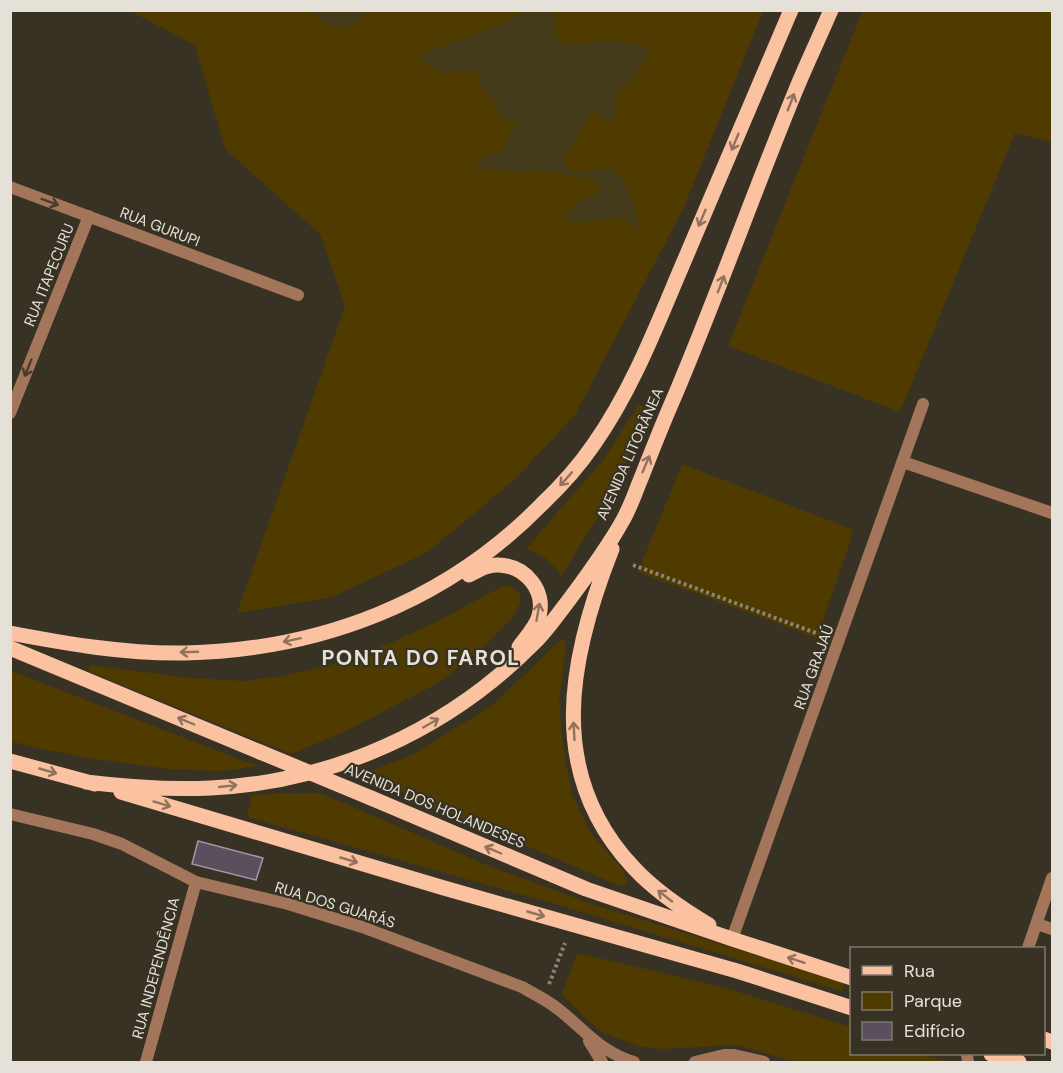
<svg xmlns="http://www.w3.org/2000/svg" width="1063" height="1073" font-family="'DM Sans',sans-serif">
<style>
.green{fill:#4f3b00}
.sand{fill:#433a1a}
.building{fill:#5a505d;stroke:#a196a5;stroke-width:1.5}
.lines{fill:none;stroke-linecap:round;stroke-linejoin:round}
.path{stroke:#8a8479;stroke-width:4;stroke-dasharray:3 3;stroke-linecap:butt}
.service{stroke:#a3765b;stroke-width:12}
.minor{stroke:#a3765b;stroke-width:12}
.tertiary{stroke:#a3765b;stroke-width:12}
.primary{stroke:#fac2a1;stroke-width:15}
.primary-bridge{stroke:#fac2a1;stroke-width:15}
.oneway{stroke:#8f735c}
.oneway2{stroke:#483c2c}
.labels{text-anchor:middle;stroke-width:4.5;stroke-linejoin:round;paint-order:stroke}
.street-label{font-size:15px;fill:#e5e1d8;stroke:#383224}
.district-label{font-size:21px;font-weight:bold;letter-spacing:1.5px;fill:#e5e1d8;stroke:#383224}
</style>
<rect width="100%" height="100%" fill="#383224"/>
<path class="green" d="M863,10L1052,11V142L1015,133L900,412L728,346Z
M130,11H763L683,209L575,415L515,479L428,552L332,597L237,613L345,306L320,234L225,149L195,45Z
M639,404L651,411L602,510L561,576C552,561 542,554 526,549L604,459Z
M682,464L854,530L817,638L638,572Z
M503,586H509L519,593L521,598L520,604L510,620L489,642L450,674L436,684L348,730L291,754L88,671L90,665L190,678L244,681L281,676L331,665L395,641L442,619Z
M563,638L566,647L559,702L563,746L572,795L591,833L623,870L628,885L620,886L361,775L414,754L494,704Z
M11,671L257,766L221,771L169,769L95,759L36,748L11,741Z
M281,793H321L484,864L592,904L845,983L842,991L562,906L247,817L252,796Z
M577,953L722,987L851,1027L852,1054H920L950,1062H796L737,1045L663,1049L642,1047L605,1034L587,1020L562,994Z"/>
<path class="sand" d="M524,10L552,11L556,35L561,43L575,46L597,42L616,41L635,45H645L649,52L643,64L632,80L620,89L614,102L616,113L611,123L602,120L595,110L589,117L563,159L568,170L581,173L609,168C629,180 638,208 639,231L622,217L576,223L565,218C574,204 579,200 595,195L600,186L593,179L542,171L520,173L506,170L474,168C482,156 487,154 502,152L516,123L499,116L497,104L480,87L479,76L474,70L442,73L422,61L424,53L511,21Z
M304,11L365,10V11L360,22L346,27L326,25L313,13Z"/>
<path class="building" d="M198,841L263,858L256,880L192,864Z"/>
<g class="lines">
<path class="path" d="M633,565L824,636
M549,984L565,943"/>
<path class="service" d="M1037,924L1052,929"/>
<path class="minor" d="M10,187L298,295
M10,413L89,216
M903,462L1052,513
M732,939L923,404
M1028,948L1052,878
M146,1062L196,882"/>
<path class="tertiary" d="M10,814L93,834L122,844L196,882L288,904L362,927L522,987C534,994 547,1000 558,1009C584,1029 600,1052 634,1062
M589,1041L602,1062
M967,1054L968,1062
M695,1062L724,1055H734L764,1062"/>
<path class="primary" d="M612,549C569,658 545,773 633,867C655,891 682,909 709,925
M469,575C478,570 488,564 499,565C525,566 546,590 539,616C536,627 526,637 519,647
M10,633C68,644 126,654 185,653C321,650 446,602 542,504C561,486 579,466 594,444C632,390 656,327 682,266C718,181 754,96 791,10
M10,648L260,752
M10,761L95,784
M86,782C127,787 169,790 211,788C332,782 446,731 532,645C545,633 555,618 566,604C586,577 607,549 623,520C631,506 636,490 642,476C653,448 664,420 676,393C718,293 754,192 795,92C806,65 819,38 831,10
M121,792L444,888L737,971L852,1008
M371,798L586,889L732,939L852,978
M1044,1039L1052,1042
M991,1054L1019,1062"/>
<path class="primary-bridge" d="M260,752L371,798"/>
</g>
<defs><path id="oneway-shaft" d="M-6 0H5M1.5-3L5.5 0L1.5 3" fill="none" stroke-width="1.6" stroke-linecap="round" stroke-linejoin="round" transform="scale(1.5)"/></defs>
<g class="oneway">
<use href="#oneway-shaft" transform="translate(791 102) rotate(-69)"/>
<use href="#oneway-shaft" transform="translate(735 142) rotate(113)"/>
<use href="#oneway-shaft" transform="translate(702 218) rotate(113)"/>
<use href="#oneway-shaft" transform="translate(721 284) rotate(-69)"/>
<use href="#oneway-shaft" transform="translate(646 464) rotate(-67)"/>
<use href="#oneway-shaft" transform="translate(566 479) rotate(132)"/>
<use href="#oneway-shaft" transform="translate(538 612) rotate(-80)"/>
<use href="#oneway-shaft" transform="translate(292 640) rotate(168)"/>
<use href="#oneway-shaft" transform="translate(189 652) rotate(178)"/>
<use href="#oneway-shaft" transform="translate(186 721) rotate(-157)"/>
<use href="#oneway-shaft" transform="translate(431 723) rotate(-30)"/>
<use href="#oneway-shaft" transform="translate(574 731) rotate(-93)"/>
<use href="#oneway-shaft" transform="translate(48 771) rotate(16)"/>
<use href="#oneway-shaft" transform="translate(228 786) rotate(-6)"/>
<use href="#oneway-shaft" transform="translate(162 804) rotate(17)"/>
<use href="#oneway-shaft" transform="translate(493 850) rotate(-157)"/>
<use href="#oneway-shaft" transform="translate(349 860) rotate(16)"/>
<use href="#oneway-shaft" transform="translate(665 896) rotate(-142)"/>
<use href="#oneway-shaft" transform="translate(536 914) rotate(16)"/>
<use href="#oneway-shaft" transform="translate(796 960) rotate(-162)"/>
</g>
<g class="oneway2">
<use href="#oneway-shaft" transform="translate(50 202) rotate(20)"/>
<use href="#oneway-shaft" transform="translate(28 368) rotate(112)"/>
</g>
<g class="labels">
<g class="street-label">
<text transform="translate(160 227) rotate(21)" y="5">RUA GURUPI</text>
<text transform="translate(49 275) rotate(-68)" y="5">RUA ITAPECURU</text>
<text transform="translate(630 454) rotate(-66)" y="5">AVENIDA LITORÂNEA</text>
<text transform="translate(814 667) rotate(-70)" y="5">RUA GRAJAÚ</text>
<text transform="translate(435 806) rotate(23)" y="5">AVENIDA DOS HOLANDESES</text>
<text transform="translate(335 905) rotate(17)" y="5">RUA DOS GUARÁS</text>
<text transform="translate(156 968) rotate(-75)" y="5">RUA INDEPENDÊNCIA</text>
</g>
<g class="district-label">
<text x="421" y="665">PONTA DO FAROL</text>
</g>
</g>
<rect width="1063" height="1073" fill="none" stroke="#e5e1d8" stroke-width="24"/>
<rect x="850" y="947" width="195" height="108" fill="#383224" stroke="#7d786c" stroke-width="1.5"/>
<rect x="862" y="966" width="30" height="9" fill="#fac2a1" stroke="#7d786c" stroke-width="1.5"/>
<text x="904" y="977" font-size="18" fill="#e5e1d8">Rua</text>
<rect x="862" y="992" width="30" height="18" fill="#4f3b00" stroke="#7d786c" stroke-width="1.5"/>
<text x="904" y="1007" font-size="18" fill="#e5e1d8">Parque</text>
<rect x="862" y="1022" width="30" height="18" fill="#5a505d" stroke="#7d786c" stroke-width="1.5"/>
<text x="904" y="1037" font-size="18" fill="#e5e1d8">Edifício</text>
</svg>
